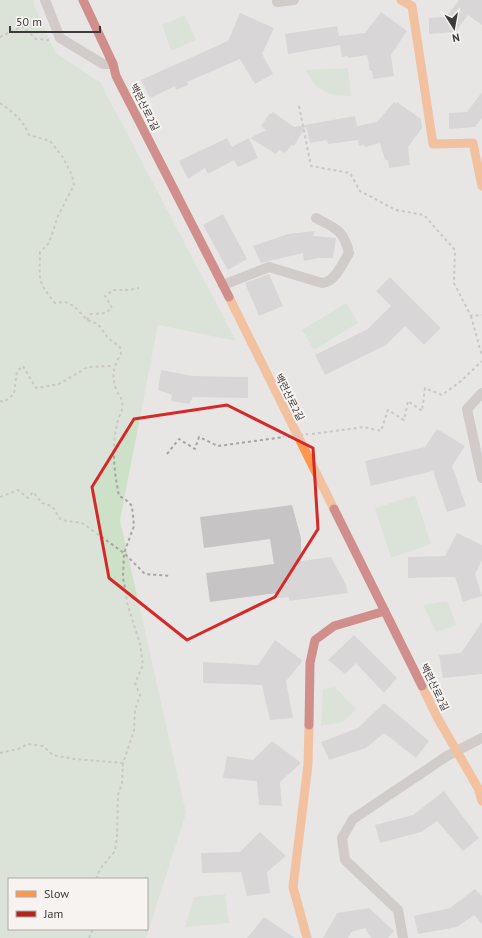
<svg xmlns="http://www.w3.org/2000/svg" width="482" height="938" font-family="'PT Sans','Noto Sans KR',sans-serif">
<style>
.green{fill:#cce1c7;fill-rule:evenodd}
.building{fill:#c6c4c4}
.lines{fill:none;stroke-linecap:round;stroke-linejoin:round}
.path{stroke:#aaa3a0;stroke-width:2;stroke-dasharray:3 3;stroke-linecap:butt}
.street{stroke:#b5aba9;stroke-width:10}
.slow{stroke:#ff974d;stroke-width:9}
.jam{stroke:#b3261e;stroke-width:9}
.path-bridge{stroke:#aaa3a0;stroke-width:2;stroke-dasharray:3 3;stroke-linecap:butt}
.marked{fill:none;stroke:#d62828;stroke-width:3;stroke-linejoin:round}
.labels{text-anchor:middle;stroke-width:4;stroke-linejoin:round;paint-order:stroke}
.street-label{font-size:10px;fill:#3c3a3a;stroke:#f7f3f1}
</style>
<rect width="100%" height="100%" fill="#e8e6e5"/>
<path class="green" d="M0,0H34V5L55,52L100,82L236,341L158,325L120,520L186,813L146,938H0ZM9,879H147V929H9Z
M185,15L196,40L171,51L162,25Z
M348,68L351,96C325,95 319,93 305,70Z
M346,303L358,323L314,350L302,330Z
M415,495L431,544L391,558L375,508Z
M447,601L457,625L436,632L423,605Z
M335,687L356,709L343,722L321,726L323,689Z
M225,894L229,923L185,927L194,897Z"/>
<path class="building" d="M459,0H482V25L468,15L455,32L429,34V18L446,17Z
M381,12L407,31L391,55L394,76L373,79L372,71H370L367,55L348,58V56L342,57L340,45L288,54L285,34L337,26L339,36L365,33Z
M240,13L274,28L262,54L273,74L255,84L240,59L187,82L188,85L176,90L175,86L150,98L141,80L228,41Z
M482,92V118L475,127L449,129V113L467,112Z
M394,102L396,104L397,102L421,119L422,128L408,147L410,165L389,168L388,160H385L380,143L365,147L364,145L359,146L358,140L328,144L327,140L310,143L306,126L294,146L292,145L285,153L279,150L276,154L250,138L266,130L261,126L270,113L271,114L273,112L294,127L355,116L357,126L377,122Z
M227,138L232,147L249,138L258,158L238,167L234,160L208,174L205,168L188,179L179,161Z
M223,214L247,259L228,270L203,225Z
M315,231L313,236L336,238L333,258H318L304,261L303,253L261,263L253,246L288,234Z
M269,274L283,306L259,316L245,283Z
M390,277L441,328L424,345L405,326L386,345L325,375L315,355L368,329L391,306L376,291Z
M161,370L192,376L248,377V398L193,397L189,404L171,401L172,395L158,390Z
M437,429L465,446L452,466L466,506L447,512L433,471L371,486L365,461L425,447Z
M292,505L301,538V561L331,557L346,585L348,593L289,601V597L278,598L277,593L210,602L206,573L274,564L270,539L204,548L200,517Z
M457,533L482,545V560L475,574L482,596L463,602L455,577L408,578V557L445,556Z
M482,622V674L443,678L439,655L461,653Z
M354,635L397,678L384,693L356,663L345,674L328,660Z
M275,640L302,660L301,663L286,681L293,718L270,720L262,685L203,683V662L258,665Z
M384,703L429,741L416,758L384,733L366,748L329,760L321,742L358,728Z
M272,741L300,762V764L280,782L282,806L259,805L257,781L223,778L227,756L253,760Z
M444,791L479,838L463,851L437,821L421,832L380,843L375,825L413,815Z
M260,832L286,856L267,872L270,893L247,896L241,872L202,873L201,853L240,852Z
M475,889L482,896V924L474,915L457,927L418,934L414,916L450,908Z
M369,908L394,931L388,938H371L365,928L351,932L348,938H323L337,913Z
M264,917L295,938H247Z"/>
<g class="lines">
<path class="path" d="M0,37L22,26L36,39L49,40
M0,103C13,112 23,120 29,135L50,141L62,156L72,175L74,185L58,216L49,243L40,252C40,280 36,280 55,303L65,302L74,306L87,320L98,324L108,338L120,347L121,354C114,365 111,376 116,389C119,396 124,400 122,409C122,412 119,416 118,420C111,446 114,471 119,496L125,499L132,506L134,526L124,553L123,577L128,606L140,644L143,665L135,683L140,695L135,710L134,731L123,763L122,783L118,795L117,837L115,851L100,869L96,879
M299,106L311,166L350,173L360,191L396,210L424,215L455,250L454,283L471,316L482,315
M471,316L482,356
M87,320L91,314L105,313L112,308L105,296L113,290H130L139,288
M0,401L4,402L14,394L17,371L23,366L36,388L59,384L88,367L113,366
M312,434L364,427L381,431L388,410L404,420L408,401L422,411L425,388L442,395L461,381L482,361
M167,454L179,439L195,449L199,437L218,446L284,437
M0,497L18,490L28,498L33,492L42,503L52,506L61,520L82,523L124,553L145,574L171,576
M0,753L18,749L28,744L43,746L53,755L74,759L123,763
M89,938L93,929"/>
<path class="street" d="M45,0L60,38L103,64H113
M277,2L294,0
M223,285L269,267L322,283C336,281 342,264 349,253C344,230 335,228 316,218
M482,393L467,409L482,478
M403,938L398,910L345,860L342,838L353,819L447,756L482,738"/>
<path class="slow" d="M401,0L412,6L433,144L473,143L482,186
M229,297L334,509
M422,686L437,717L478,788L482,801
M307,938L293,887L308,765L309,725"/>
<path class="jam" d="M83,0L113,64L116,76L229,297
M334,509L422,686
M309,725L310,663L315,640L334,626L385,611"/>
<path class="path-bridge" d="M288,437L308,434"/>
</g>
<path d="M0 0H482V938H0ZM227,405L313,448L318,529L275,597L187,640L109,578L92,487L134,419Z" fill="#e8e6e5" fill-opacity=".55" fill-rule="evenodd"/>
<path class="marked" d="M227,405L313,448L318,529L275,597L187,640L109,578L92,487L134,419Z"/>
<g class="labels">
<g class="street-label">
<text transform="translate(145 107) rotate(63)" y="4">백련산로2길</text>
<text transform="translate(290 397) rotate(63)" y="4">백련산로2길</text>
<text transform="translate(435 687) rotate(64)" y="4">백련산로2길</text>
</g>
</g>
<rect x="8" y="878" width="140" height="52" fill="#f7f3f1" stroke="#aca9a8"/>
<rect x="16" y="891" width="20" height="6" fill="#ff974d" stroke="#aca9a8"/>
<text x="44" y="898" font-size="12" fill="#3c3a3a">Slow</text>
<rect x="16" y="911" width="20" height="6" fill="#b3261e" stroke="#aca9a8"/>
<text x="44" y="918" font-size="12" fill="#3c3a3a">Jam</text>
<g transform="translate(454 28) rotate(169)" stroke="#f7f3f1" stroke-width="3" paint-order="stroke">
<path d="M0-3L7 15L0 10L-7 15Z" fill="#3c3a3a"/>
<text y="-6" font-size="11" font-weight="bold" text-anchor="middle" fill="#3c3a3a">N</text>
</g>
<path d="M10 26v6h90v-6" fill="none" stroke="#3c3a3a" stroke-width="2"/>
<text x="16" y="26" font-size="12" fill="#3c3a3a" stroke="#f7f3f1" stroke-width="3" paint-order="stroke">50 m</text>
</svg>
